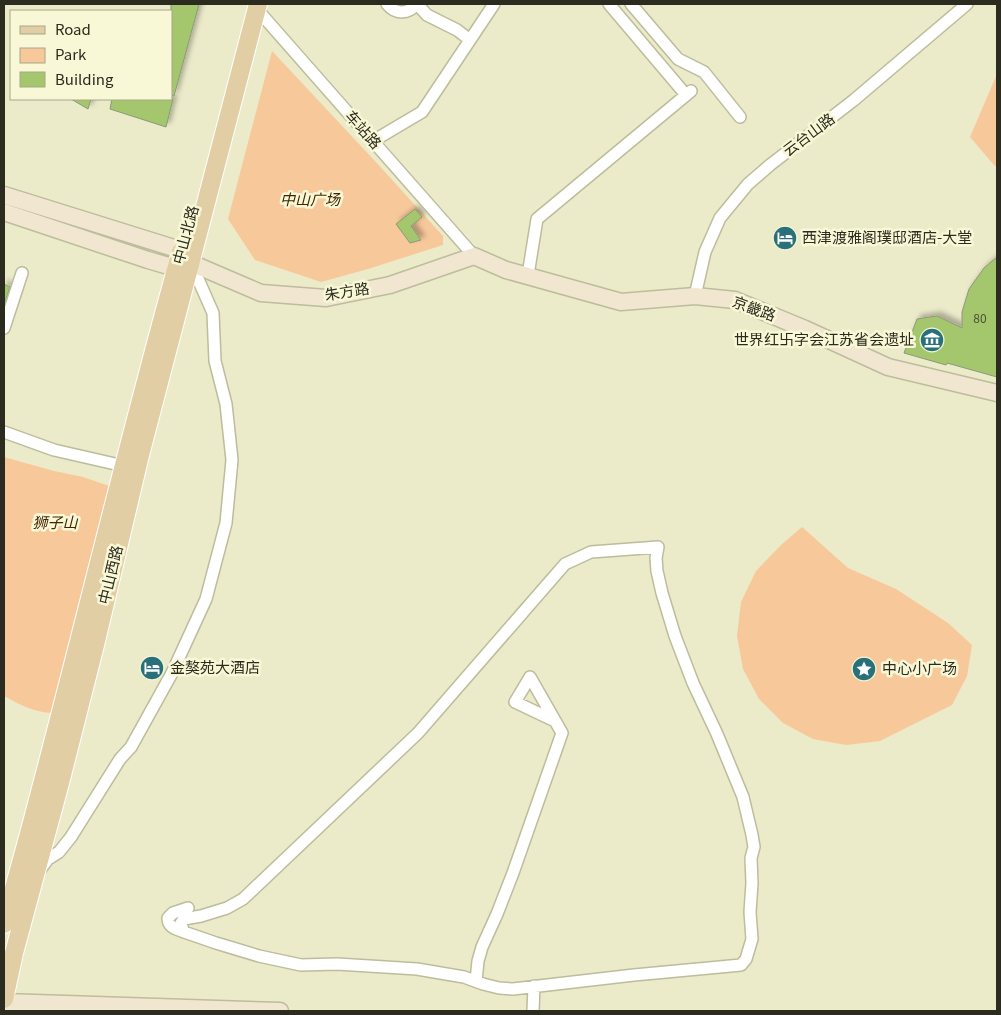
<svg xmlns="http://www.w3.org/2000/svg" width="1001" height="1015" font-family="Georgia,'Noto Sans SC',serif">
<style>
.green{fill:#f7c89a}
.building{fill:#a4c66d;stroke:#8c987b;filter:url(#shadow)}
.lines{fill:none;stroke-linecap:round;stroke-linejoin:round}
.street-casing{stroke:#bdbc9c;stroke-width:14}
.secondary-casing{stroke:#bdbc9c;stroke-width:19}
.primary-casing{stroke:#fff;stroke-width:20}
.street{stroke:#fff;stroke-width:11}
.secondary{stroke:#f1e7d1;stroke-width:16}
.primary{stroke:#e2cea4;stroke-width:18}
.labels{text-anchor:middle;stroke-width:5;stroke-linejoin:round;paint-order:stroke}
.number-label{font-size:12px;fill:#4a5232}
.street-label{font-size:15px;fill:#2c2b1f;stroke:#f9f8d6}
.park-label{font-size:15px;font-style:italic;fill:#412504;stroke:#f9f8d6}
.poi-label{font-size:15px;fill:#2c2b1f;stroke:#f9f8d6;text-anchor:start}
</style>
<defs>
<filter id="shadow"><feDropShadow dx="4" dy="-4" stdDeviation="2.5" flood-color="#0004"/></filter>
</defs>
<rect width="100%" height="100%" fill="#ebeac9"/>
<path class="green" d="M272,51L374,160L443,236V245L368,269L321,282L255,260L228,219Z
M997,74V167L994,165L970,137Z
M4,457L54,471L83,477L118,489L51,713C33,712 19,704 4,696Z
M802,527L848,568L896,589L948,623L972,645L967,676L952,705L880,741L846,745L813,739L783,723L759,699L743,669L737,636L741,602L756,571L781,545Z"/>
<path class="building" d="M171,4H199L174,96L171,95Z
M71,99H91L88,109Z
M112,99H173L166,127L110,109Z
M415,209L422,217L411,226L421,240L410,243L396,224Z
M997,257V377L947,363L946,365L904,353L917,319L937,316L962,328V312L969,289L984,268Z
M4,284L10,287L4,305Z"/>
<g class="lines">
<g class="street-casing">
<path id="street" d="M387,4C396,15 408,14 417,4
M417,4L427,15L457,30L470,40
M609,4L686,95
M631,4L678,59L704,72L740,117
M255,7L474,256
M373,141L422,112L494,4
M528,275L537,219L691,91
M695,296L705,252L720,218L748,184L770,165L854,100L967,4
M4,328L22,273
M4,432L54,450L124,466
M658,547L656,558L657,571L662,593L675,636L693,683L717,734L743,797L752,835L754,847L751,858L752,883L750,912L752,939L746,959L741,965L634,975L513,989L499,988L483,984L464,977L417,969L337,964L301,965L259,956L216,943L184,932L182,927L181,923L184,919L201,916L227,908L243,899L418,733L565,564L591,552Z
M40,870L48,859L59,852L71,837L120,759L131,747L172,673L206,599L226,523L232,460L226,404L215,361L213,313L191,263
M184,932C177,929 168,928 168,918L173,913L188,908
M476,981L478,961L482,947L497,914L513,873L562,733L530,677L515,702L555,721
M533,1011L534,986"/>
</g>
<g class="secondary-casing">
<path id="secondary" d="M4,195L193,254
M4,212L148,260L189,272
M191,263L261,293L326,298L390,285L474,256L506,270L621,302L695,296L735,300L805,329L888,367L997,393
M4,1002L280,1011"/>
</g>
<g class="primary-casing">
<path id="primary" d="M4,924C16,881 28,839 39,796C87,615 130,433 181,252
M4,999L14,953L60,783L96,641L140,455L258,4"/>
</g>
<use href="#street" class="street"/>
<use href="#secondary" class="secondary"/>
<use href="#primary" class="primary"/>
</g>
<defs>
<g id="hotel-disc" transform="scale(1.25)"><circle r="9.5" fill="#28717a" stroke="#f9f8d6"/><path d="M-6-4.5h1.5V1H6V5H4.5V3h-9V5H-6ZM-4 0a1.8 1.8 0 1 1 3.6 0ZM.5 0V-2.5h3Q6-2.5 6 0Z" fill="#fff"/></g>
<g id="museum-disc" transform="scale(1.25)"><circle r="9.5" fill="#28717a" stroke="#f9f8d6"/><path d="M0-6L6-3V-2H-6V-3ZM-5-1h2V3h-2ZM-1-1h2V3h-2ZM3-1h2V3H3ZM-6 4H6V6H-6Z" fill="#fff"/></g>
<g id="sight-disc" transform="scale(1.25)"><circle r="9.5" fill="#28717a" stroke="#f9f8d6"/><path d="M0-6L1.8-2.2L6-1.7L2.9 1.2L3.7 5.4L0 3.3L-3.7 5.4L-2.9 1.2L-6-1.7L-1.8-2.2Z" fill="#fff"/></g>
</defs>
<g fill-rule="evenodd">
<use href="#hotel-disc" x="785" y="238"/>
<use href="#museum-disc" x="932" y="340"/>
<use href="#hotel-disc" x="152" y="668"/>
<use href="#sight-disc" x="864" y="669"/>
</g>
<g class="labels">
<g class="number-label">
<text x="980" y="323">80</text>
</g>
<g class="street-label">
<text transform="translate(363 130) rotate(48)" y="5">车站路</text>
<text transform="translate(809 135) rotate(-37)" y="5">云台山路</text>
<text transform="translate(186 235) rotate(-75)" y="5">中山北路</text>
<text transform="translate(347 292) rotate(-9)" y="5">朱方路</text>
<text transform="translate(754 309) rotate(20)" y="5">京畿路</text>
<text transform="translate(111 575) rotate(-77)" y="5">中山西路</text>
</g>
<g class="park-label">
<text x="310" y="205">中山广场</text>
<text x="55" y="528">狮子山</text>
</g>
<g class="poi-label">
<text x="802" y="243">西津渡雅阁璞邸酒店-大堂</text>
<text x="914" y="345" text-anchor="end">世界红卐字会江苏省会遗址</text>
<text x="170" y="673">金獒苑大酒店</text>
<text x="882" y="674">中心小广场</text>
</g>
</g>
<rect width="1001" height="1015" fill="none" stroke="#2c2b1f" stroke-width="10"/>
<rect x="10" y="10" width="162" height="90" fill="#f9f8d6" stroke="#a7a68d"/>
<rect x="20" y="26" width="25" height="8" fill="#e2cea4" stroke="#a7a68d"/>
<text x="55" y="35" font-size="15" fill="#2c2b1f">Road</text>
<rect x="20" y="48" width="25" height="15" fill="#f7c89a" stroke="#a7a68d"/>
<text x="55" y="60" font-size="15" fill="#2c2b1f">Park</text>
<rect x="20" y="72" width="25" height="15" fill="#a4c66d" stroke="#a7a68d"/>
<text x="55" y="85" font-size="15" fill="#2c2b1f">Building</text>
</svg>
